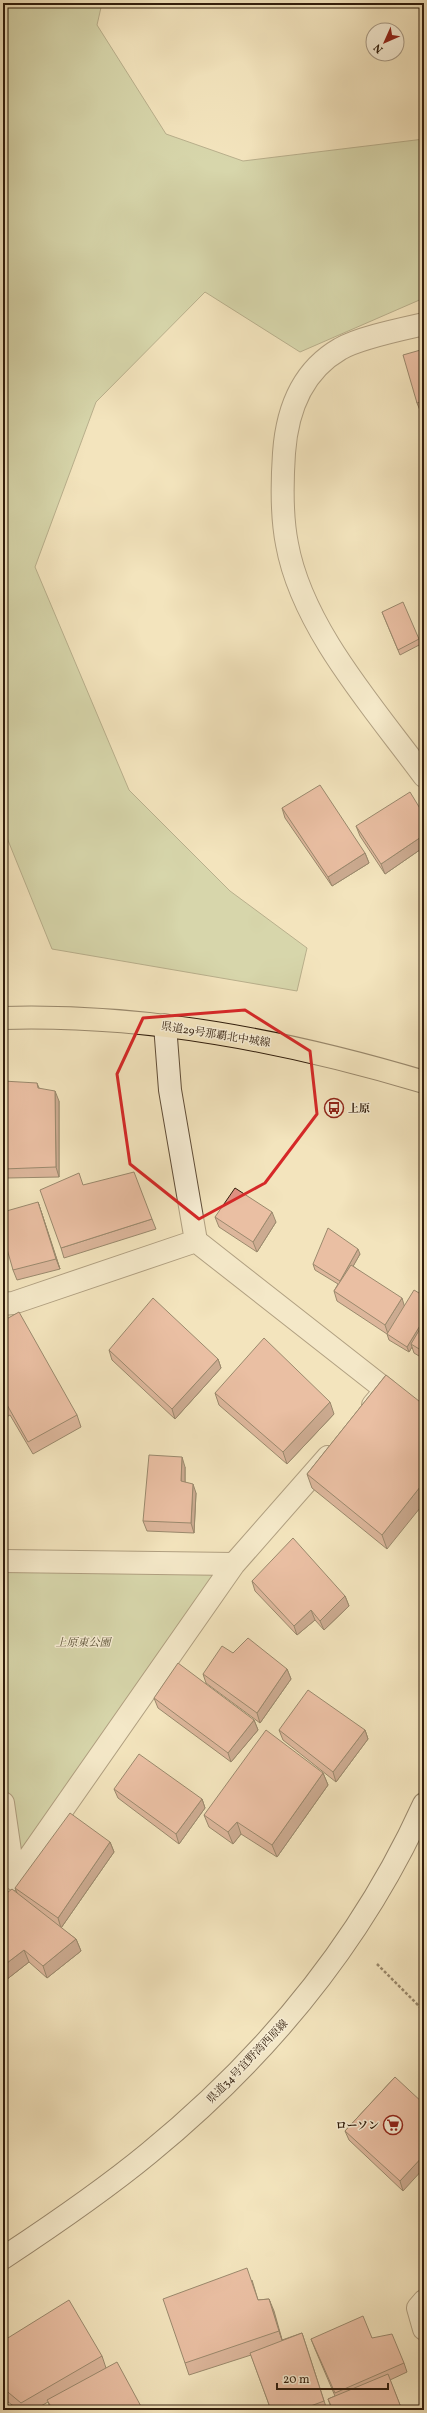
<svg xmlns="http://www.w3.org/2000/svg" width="427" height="2413" font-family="Vollkorn,'Noto Serif JP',serif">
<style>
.green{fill:#b6c595;stroke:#737050}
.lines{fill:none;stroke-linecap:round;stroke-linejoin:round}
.minor-casing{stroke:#614e38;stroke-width:24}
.secondary-casing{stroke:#301c0b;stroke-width:24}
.primary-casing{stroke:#301c0b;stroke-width:24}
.path{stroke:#301c0b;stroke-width:2.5;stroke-dasharray:3 2;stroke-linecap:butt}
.minor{stroke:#f7edd4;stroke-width:22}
.secondary{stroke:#f7edd4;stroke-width:22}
.primary{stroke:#f3e4bd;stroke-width:22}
.wall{fill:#c27e72;stroke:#301c0b}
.shaded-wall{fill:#9e665c;stroke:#301c0b}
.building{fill:#e19284;stroke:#301c0b}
.marked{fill:none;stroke:#d62828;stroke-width:3;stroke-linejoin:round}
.labels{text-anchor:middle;stroke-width:3;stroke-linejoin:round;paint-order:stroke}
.street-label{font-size:11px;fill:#301c0b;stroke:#f7edd4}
.poi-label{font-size:11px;font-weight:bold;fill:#301c0b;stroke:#f7edd4;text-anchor:start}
.park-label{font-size:11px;font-style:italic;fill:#584f34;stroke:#f7edd4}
</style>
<rect width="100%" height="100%" fill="#f3e4bd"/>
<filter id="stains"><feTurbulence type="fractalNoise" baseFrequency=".005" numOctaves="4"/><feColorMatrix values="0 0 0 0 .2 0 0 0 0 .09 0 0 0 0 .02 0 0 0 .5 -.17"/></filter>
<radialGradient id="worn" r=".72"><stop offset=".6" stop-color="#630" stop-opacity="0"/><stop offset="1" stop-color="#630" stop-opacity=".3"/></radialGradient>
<path class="green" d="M3,3H102L97,25L166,134L243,161L424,139V298L300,352L205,292L96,402L35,567L129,790L230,891L307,948L297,991L52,949L3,828Z
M3,1561L234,1564L14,1879L3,1803Z"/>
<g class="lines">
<g class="minor-casing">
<path id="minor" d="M424,324C402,329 358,338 340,349C302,371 287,411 284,453C282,483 281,514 287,544C302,628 374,708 424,776
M165,1025L170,1090L196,1241L386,1390L373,1405
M3,1304L13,1303L196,1241
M3,1561L234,1564
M3,1803L14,1879L234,1564L328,1457
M424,2301L418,2308L424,2329"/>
</g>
<g class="secondary-casing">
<path id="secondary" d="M3,2258C53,2225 103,2191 149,2153C265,2058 362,1941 424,1804"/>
</g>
<g class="primary-casing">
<path id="primary" d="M3,1018C147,1014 287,1041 424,1082"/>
</g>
<path class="path" d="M377,1964L424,2011"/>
<use href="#minor" class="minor"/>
<use href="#secondary" class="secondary"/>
<use href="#primary" class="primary"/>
</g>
<path class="wall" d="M424,349V412L421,413L417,403Z
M382,612L419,639L421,644L400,655Z
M282,808L365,853L369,863L332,886L285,818Z
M424,815V847L385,874L360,836L356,826Z
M37,1083L39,1088L59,1101V1177L7,1178L3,1169Z
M41,1211L60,1269L17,1280L13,1270Z
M215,1217L276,1222L257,1252L219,1227Z
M152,1219L156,1229L64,1258L61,1248Z
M360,1254L353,1266L404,1306L424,1296V1359L414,1353L412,1347L409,1352L389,1340L387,1334L337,1301L334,1291L338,1284L315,1270L313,1264Z
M3,1271L5,1282H3Z
M3,1321L77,1415L81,1427L33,1454L10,1415L3,1419Z
M109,1350L218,1359L221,1368L175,1419L112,1360Z
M386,1375L387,1549L312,1488L307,1474Z
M215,1393L334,1414L287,1464L219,1405Z
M185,1467V1482L196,1493L194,1533L147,1531L143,1521Z
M252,1581L345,1596L349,1606L324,1630L315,1620L297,1635L255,1591Z
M233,1653L287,1669L291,1679L260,1723L206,1683L203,1674Z
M154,1698L254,1720L258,1730L231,1762L158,1708Z
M279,1730H365L368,1739L336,1782L283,1740Z
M323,1773L328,1785L277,1857L241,1834L233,1844L209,1827L204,1815Z
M114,1789L202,1799L205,1808L179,1844L118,1798Z
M110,1842L114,1852L61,1928L76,1939L81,1951L47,1978L29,1962L6,1980L3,1976V1896L17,1893L15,1888Z
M395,2077L403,2191L349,2140L345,2131Z
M252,2280L258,2300L269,2299L282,2340L302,2333L327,2410H271L251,2355L189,2375L185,2363Z
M372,2338L404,2363L407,2372L390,2380L402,2410H332L328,2399L335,2396L315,2349L311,2339Z
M3,2341L102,2356L106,2368L143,2410H51L48,2402L34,2410H19L8,2402L3,2393Z"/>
<path class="shaded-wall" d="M424,835V847L385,874L381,864Z
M365,853L369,863L332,886L328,877Z
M55,1091L59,1101V1177L56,1167Z
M38,1202L41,1211L60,1269L56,1259Z
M272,1212L276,1222L257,1252L253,1242Z
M358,1249L360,1254L342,1286L340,1281Z
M3,1271L5,1282L3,1277Z
M402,1298L405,1308L388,1334L385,1325Z
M424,1319V1328L411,1344L412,1347L409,1352L407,1347Z
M218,1359L221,1368L175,1419L172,1409Z
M330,1402L334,1414L287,1464L283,1452Z
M182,1457L185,1467V1491L181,1481Z
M424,1482V1503L387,1549L382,1535Z
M193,1484L196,1493L194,1533L191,1523Z
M345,1596L349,1606L324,1630L320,1621Z
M311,1610L315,1620L297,1635L294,1626Z
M287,1669L291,1679L260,1723L257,1713Z
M254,1720L258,1730L231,1762L228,1753Z
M365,1730L368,1739L336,1782L333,1772Z
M323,1773L328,1785L277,1857L272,1845Z
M202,1799L205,1808L179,1844L176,1834Z
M237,1822L241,1834L233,1844L228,1832Z
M110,1842L114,1852L61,1928L58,1918Z
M76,1939L81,1951L47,1978L43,1966Z
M24,1950L29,1962L6,1980L3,1972V1966Z
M424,2155V2168L403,2191L400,2181Z
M269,2299L274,2311L283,2343L279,2331Z"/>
<path class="building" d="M424,349V401L417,403L403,355Z
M403,602L419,639L398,650L382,612Z
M320,785L365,853L328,877L282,808Z
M410,792L424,815V835L381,864L356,826Z
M3,1081L37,1083L38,1088L55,1091L56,1167L3,1169Z
M134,1172L152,1219L61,1248L40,1190L79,1173L83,1185Z
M235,1188L272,1212L253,1242L215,1217Z
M38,1202L56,1259L13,1270L3,1235V1212Z
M328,1228L358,1249L340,1281L313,1264Z
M351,1265L402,1298L385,1325L334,1291Z
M414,1290L424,1296V1319L407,1347L387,1334Z
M153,1298L218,1359L172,1409L109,1350Z
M19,1312L77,1415L28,1442L6,1403L3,1405V1321Z
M424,1322V1352L411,1344Z
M264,1338L330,1402L283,1452L215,1393Z
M386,1375L424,1405V1482L382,1535L307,1474Z
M149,1455L182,1457L181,1481L193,1484L191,1523L143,1521Z
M293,1538L345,1596L320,1621L311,1610L294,1626L252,1581Z
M248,1638L287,1669L257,1713L203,1674L222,1646L233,1653Z
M178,1663L254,1720L228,1753L154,1698Z
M308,1690L365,1730L333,1772L279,1730Z
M266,1730L323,1773L272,1845L237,1822L228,1832L204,1815Z
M139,1754L202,1799L176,1834L114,1789Z
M70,1813L110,1842L58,1918L15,1888Z
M12,1889L76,1939L43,1966L24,1950L3,1966V1896Z
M395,2077L424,2104V2155L400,2181L345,2131Z
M247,2268L258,2300L269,2299L279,2331L185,2363L163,2299Z
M69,2300L102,2356L21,2403L3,2388V2341Z
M363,2316L372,2338L392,2334L404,2363L335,2393L311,2339Z
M302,2333L324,2401L300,2410H271L250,2353Z
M117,2362L143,2410H53L47,2400Z
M388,2374L402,2410H333L328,2399Z"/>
<path d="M0 0H427V2413H0ZM245,1010L310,1051L317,1114L265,1183L199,1219L130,1164L117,1074L143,1018Z" fill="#f3e4bd" fill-opacity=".55" fill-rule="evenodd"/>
<path class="marked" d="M245,1010L310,1051L317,1114L265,1183L199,1219L130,1164L117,1074L143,1018Z"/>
<defs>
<g id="bus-ring" transform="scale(1)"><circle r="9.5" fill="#f7edd4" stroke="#8f2418" stroke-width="1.5"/><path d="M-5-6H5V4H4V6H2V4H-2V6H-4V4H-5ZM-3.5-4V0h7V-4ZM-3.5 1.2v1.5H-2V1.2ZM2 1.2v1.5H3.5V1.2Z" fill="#8f2418"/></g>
<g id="supermarket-ring" transform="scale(1)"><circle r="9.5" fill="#f7edd4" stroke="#8f2418" stroke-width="1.5"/><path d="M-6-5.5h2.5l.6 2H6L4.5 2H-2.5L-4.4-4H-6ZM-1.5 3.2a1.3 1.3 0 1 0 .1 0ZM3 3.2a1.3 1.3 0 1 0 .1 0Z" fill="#8f2418"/></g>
</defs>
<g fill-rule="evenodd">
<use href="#bus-ring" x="334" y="1108"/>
<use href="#supermarket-ring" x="393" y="2125"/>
</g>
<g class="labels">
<g class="street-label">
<text transform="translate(216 1034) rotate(9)" y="4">県道29号那覇北中城線</text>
<text transform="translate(247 2061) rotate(-46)" y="4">県道34号宜野湾西原線</text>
</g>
<g class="poi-label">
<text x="348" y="1112">上原</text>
<text x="379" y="2129" text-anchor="end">ローソン</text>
</g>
<g class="park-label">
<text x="83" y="1646">上原東公園</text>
</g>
</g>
<rect width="427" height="2413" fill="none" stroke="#f3e4bd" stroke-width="16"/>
<rect x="4" y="4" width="419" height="2405" fill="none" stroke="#301c0b" stroke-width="2"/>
<rect x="8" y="8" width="411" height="2397" fill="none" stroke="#301c0b"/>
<g transform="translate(385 42) rotate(225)"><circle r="19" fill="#f7edd4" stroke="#a79984"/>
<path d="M0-3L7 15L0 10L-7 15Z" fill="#8f2418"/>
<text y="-6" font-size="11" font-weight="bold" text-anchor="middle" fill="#301c0b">N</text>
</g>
<path d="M277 2383v6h111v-6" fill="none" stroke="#301c0b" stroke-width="2"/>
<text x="283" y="2383" font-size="12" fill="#301c0b" stroke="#f7edd4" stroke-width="3" paint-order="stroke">20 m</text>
<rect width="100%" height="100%" filter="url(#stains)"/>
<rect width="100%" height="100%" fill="url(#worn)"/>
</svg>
